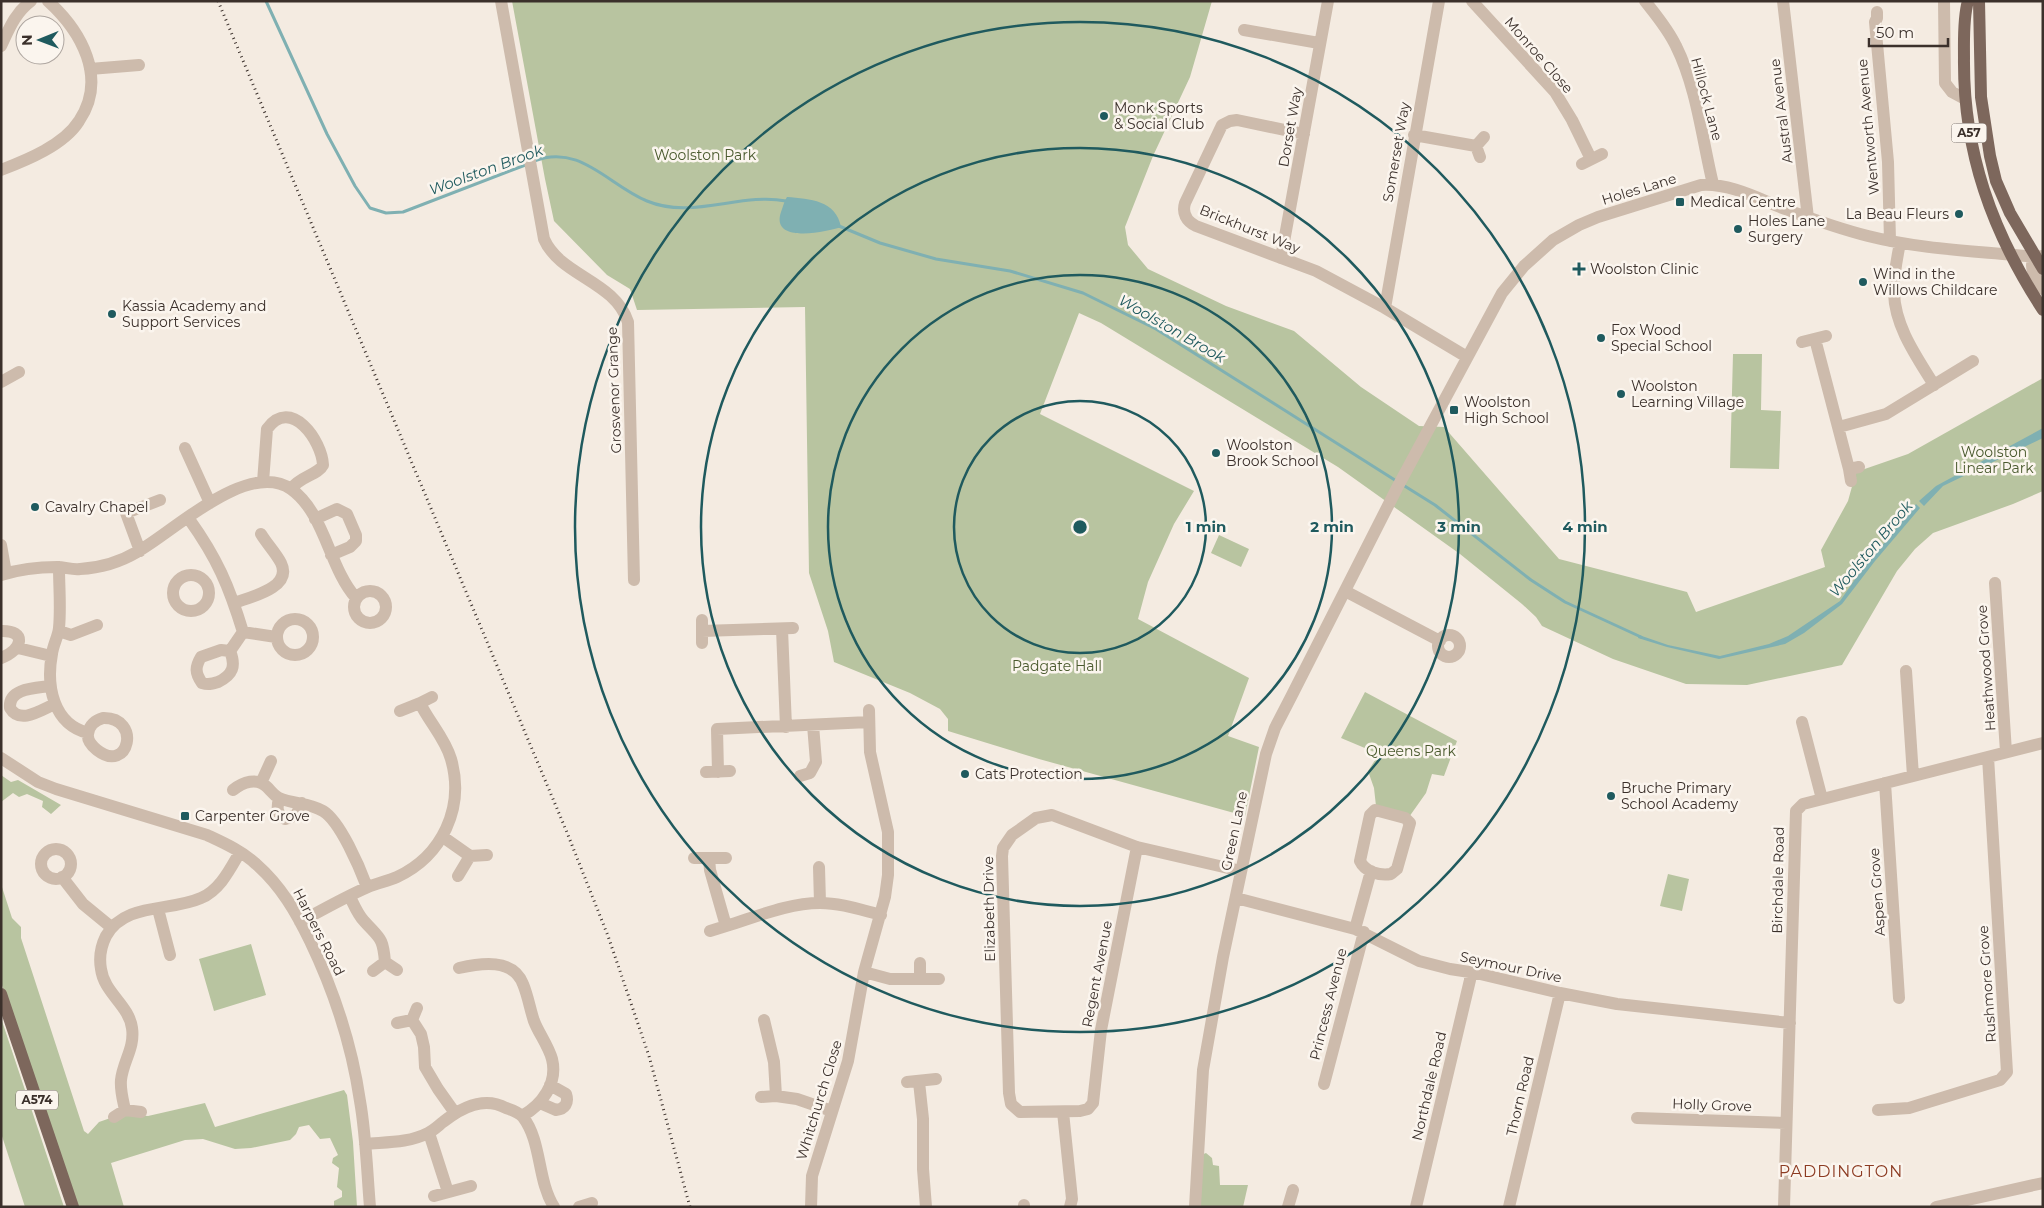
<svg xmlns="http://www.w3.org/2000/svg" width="2044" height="1208" font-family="Montserrat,sans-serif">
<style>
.green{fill:#b8c4a0}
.water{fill:#7fb0b2}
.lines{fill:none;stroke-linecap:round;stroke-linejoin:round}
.stream{stroke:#7fb0b2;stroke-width:3}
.minor{stroke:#cdbbac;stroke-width:12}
.major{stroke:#7d675c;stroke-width:12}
.rail{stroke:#3b302b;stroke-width:3;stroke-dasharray:1 4;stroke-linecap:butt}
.ring{fill:none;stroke:#1f5a5e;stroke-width:2.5}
.poi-dot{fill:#1f5a5e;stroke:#fbf5ee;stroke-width:2}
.labels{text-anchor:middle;stroke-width:5;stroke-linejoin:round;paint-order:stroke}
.shield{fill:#fbf5ee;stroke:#756b66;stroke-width:1}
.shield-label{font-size:12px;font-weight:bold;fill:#3b302b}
.street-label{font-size:14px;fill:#3b302b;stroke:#fbf5ee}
.poi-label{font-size:14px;fill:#3b302b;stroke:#fbf5ee;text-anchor:start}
.park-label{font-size:14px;fill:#4a5a2e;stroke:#fbf5ee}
.water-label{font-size:15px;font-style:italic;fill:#1f5a5e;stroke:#fbf5ee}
.quarter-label{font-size:16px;letter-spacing:1px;fill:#8c3b22;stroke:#fbf5ee}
.centre{fill:#1f5a5e;stroke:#fbf5ee;stroke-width:2.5}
.ring-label{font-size:15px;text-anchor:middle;font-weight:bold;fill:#1f5a5e;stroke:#fbf5ee;stroke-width:5;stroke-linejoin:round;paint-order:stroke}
</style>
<rect width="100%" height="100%" fill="#f4ebe1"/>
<path class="green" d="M512,1H1212L1190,77L1153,156L1125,227L1128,245L1148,269L1226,306L1294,331L1361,387L1419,426L1444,427L1559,559L1687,592L1696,612L1825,567L1821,550L1848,501L1856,472L1908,454L2043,378V491L2013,504L1933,533L1915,549L1897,571L1842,665L1747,685L1686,684L1613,659L1542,626L1536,617L1522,604L1460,554L1338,467L1101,323L1079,313L1040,414L1194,491L1174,524L1148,582L1138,619L1249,678L1228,736L1259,747L1245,816L1039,759L948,731V719L940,709L910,693L834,662L828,631L809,573L805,307L637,310L630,289L607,275L554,221L545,179Z
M1733,354H1762L1761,410L1781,411L1779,469L1730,468Z
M1219,535L1249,549L1241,567L1211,553Z
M1365,692L1457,741L1444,776L1432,774L1426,793L1409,817L1376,806L1374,788L1368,771L1379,754L1341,738Z
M1,775L11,782L18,780L61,805L51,814L42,807L43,801L27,794L19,797L13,793L1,802Z
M1668,874L1689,879L1682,911L1660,906Z
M1,884L12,918L21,927V938L84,1131L88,1134L99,1122L122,1114L148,1116L205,1103L215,1127L344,1090L347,1095L353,1142L357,1207H334V1201L342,1197V1191L337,1187L339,1168L332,1163L333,1158L338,1155L330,1138L320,1139L309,1125L299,1127L296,1134L290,1140L251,1148L235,1149L203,1139L185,1140L111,1163L124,1207H76L1,982Z
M251,944L266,995L214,1011L199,959Z
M1,1018L64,1207H25L1,1133Z
M1206,1153L1212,1158L1213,1165L1219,1166L1220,1185H1248L1243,1207H1196V1157Z"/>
<path class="water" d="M787,197C810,199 836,200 841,227C827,232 770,244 781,212C783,207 784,201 787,197Z
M2043,428V438L1943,486L1924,506L1919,501L1936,486Z
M1916,504L1920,508L1875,561L1842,604L1804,633L1785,644L1719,659L1667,647L1638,638L1639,635L1668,645L1720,656L1769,644L1788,636L1840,601L1858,575Z"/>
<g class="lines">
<path class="stream" d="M266,1L327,134L355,186L370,208L386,213L403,212L528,164
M534,161C580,143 608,185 647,201C692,220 741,192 786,201
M839,226L880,243L936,259L1010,271L1083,293L1156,329L1398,482
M1403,485L1435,505L1531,580L1565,602L1641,637"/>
<path class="minor" d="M501,1L544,239C560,276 615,281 628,322L634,580
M1472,1L1555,92L1572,120L1591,159
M1645,1C1656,15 1668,29 1676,46C1697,88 1702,139 1713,184
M1783,1L1808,218
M1944,1L1945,83L1952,92L1965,99
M1877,12V18L1875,22L1888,162L1890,241
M1244,30L1319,43
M1,46C9,29 15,13 31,1
M90,69L139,65
M1304,134L1237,120L1230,121L1222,125L1185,203C1182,213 1186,221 1196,226L1316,271L1385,308L1467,357
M1414,135L1476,146
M1480,157L1476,146L1484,137
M1582,164L1602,154
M1,170C27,160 64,145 79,121C108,78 81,31 48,1
M1900,243C1897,259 1893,276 1894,293C1895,327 1917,357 1934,385
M2035,257C2027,267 2037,279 2043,289
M1281,258L1328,1
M1385,308L1439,1
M1815,339L1849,469
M1802,342L1826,336
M1,382L19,372
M1839,427L1886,414L1973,361
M185,448L210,503
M1851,481L1849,469L1859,467
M263,482L267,429C291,396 322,441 323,465C318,475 300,476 291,489
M189,519C217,558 229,586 243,632L230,651
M315,519L337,509L347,514L356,535V541L350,547L331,555
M1,545L6,573
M140,551L126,513L160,500
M59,567C59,587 61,608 59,628C58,637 53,645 52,654C46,686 53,724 88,733
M1,575C20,569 38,567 57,567C65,567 72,570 80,569C100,568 120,562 137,552C173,532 248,459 291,489C325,513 329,568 356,598
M173 593a18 18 0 1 1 36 0a18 18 0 1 1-36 0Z
M1995,583L2006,752
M354 607a16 16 0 1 1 32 0a16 16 0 1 1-32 0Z
M1345,591L1440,641
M234,603C250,597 293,588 281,563C276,553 267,544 261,534
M277 637a18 18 0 1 1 36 0a18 18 0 1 1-36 0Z
M702,620V643
M782,629L786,727
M1,631C27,630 23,650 1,658
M59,631L71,635L97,625
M702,631L793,628
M243,632L276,637
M1438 646a11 11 0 1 1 22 0a11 11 0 1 1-22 0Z
M18,648L51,656
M221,650L230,651C236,666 233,675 218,682C212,684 208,685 202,683C195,673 195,667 201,657Z
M1906,671L1913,776
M50,686C36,688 8,688 10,708C20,725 41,710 55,704
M420,703L432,697
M103,718C142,717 129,775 97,750C92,746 87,741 88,734C89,725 96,720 103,718Z
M1802,722L1822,799
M1,758L38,782L56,789L207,835C224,843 242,851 256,864C281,886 296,912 310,941C334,991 352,1046 360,1101C366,1135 367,1172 370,1207
M706,772L730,771
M718,772L717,729L869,722
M800,776L810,773L816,762L813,725
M261,783L271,761
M1885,783L1899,998
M233,790C243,782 257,777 267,787C271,791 273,795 279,798C293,804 309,803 323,811C340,821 360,868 367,887
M279,798C277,807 276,814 285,819L296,815L302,803
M1375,810L1405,818L1410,823L1397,869L1391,874C1380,876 1365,872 1360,861L1370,815Z
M443,837L470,856
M1137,847L1101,1030L1093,1103L1088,1109L1080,1111L1020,1112L1011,1104L1009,1093L1002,856L1003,848L1012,835L1036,818L1052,815L1137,847L1241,871
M41 864a15 15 0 1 1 30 0a15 15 0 1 1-30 0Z
M694,858H726
M709,858L710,870L726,926C756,917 788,903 820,903C841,903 861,910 881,915
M819,867L820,903
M458,876L470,856L487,855
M62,877L83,904L111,927
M350,897C354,905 358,915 364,921C380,939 383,937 385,962L373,971
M1236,898L1355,929L1419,961L1450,969L1476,973L1560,993L1617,1004L1790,1023
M158,909L170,955
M300,922C322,910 345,897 368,887C378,883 388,881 397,877C442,856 465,808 451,759C445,738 429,722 420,703L400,711
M1355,929L1371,871
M710,931L726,926
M385,962L397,970
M920,963V979H939
M459,968C481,963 513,958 523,984C528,996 530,1009 534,1021C539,1034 548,1045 552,1059C558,1083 542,1105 522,1116
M864,972L890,979H920
M412,1020L421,1034L424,1047L425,1067L438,1089L455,1113
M764,1020L774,1062L776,1096L797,1099L832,1111
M397,1023L412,1020L417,1008
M907,1082L936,1079
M919,1082L923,1119V1169L926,1207
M1324,1084L1364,932
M761,1097L776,1096
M540,1103L556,1110C565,1109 569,1103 566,1094L550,1085
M125,1110C123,1100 120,1090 121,1080C123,1061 135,1048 132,1028C129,1005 104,993 101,969C99,958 101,946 106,936C125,902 170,912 201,898C220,890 230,869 240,852
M1878,1110L1909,1108L2000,1080L2007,1072L1988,757
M1063,1112L1072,1199L1070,1207
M114,1117L125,1110L141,1112
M1637,1118L1786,1123
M429,1133L448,1192
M365,1144C385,1142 409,1143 428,1133C434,1130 439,1125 443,1122C462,1107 484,1096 506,1108C512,1110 519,1113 523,1117C542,1142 537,1180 554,1207
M434,1196L471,1186
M1024,1205V1207
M579,1207L592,1203
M811,1207L812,1176L848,1061L864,972L885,897L888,875V832L870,752L869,710
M1195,1207L1203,1070L1223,957L1266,754L1275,728L1292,695L1397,488L1502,293L1524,266L1553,240L1579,225L1598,217L1701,185C1730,183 1759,199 1785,209C1812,219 1840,229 1868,236C1923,250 1980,251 2035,257L2043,256
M1288,1207L1293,1190
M1416,1207L1470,980V972
M1509,1207L1560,993
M1784,1207L1796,811L1803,804L2043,743
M1936,1207L2043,1183"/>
<path class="major" d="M1968,1C1963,18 1964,41 1964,58C1963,152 1992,232 2043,310
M1979,1L1981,97L1990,156L1996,181L2010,213L2043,269
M1,994L73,1207"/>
<path class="rail" d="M218,1L566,830L608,936L649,1056L690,1207"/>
</g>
<g class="ring">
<circle cx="1080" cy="527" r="126"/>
<circle cx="1080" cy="527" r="252"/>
<circle cx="1080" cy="527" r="379"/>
<circle cx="1080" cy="527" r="505"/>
</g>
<g class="poi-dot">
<circle cx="1104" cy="116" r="5"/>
<rect x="1675" y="197" width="10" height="10" rx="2.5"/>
<circle cx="1959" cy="214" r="5"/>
<circle cx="1738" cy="229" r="5"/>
<path d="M1576.5 261.5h5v5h5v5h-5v5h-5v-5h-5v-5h5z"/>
<circle cx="1863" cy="282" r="5"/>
<circle cx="112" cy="314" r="5"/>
<circle cx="1601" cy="338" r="5"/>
<circle cx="1621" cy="394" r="5"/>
<rect x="1449" y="405" width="10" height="10" rx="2.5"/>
<circle cx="1216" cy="453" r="5"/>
<circle cx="35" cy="507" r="5"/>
<circle cx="965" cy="774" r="5"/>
<circle cx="1611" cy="796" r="5"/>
<rect x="180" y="811" width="10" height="10" rx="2.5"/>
</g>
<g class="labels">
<g class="shield">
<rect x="1951.5" y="123.5" width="35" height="19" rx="4"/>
<rect x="16" y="1090.5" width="42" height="19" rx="4"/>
</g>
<g class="shield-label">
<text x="1969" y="137">A57</text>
<text x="37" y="1104">A574</text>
</g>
<g class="street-label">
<text transform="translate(1539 55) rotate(49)" y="5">Monroe Close</text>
<text transform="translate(1707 99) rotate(75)" y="5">Hillock Lane</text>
<text transform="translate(1781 111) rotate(-97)" y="5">Austral Avenue</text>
<text transform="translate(1290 127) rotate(-80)" y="5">Dorset Way</text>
<text transform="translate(1868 127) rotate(-95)" y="5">Wentworth Avenue</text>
<text transform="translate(1396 152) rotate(-80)" y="5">Somerset Way</text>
<text transform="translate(1639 189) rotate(-17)" y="5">Holes Lane</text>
<text transform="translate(1250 229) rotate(22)" y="5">Brickhurst Way</text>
<text transform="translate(614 390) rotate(-92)" y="5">Grosvenor Grange</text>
<text transform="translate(1986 668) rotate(-94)" y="5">Heathwood Grove</text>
<text transform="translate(1234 831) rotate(-78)" y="5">Green Lane</text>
<text transform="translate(1778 880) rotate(-89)" y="5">Birchdale Road</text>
<text transform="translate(1877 892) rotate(-94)" y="5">Aspen Grove</text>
<text transform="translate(989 909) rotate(-91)" y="5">Elizabeth Drive</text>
<text transform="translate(319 932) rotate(63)" y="5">Harpers Road</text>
<text transform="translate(1511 967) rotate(12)" y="5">Seymour Drive</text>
<text transform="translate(1097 974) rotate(-79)" y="5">Regent Avenue</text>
<text transform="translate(1987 984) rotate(-94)" y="5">Rushmore Grove</text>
<text transform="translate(1328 1004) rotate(-76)" y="5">Princess Avenue</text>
<text transform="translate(1429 1086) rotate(-77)" y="5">Northdale Road</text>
<text transform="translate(1520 1096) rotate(-77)" y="5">Thorn Road</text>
<text transform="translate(819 1100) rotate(-73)" y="5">Whitchurch Close</text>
<text transform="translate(1712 1105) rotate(2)" y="5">Holly Grove</text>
</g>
<g class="poi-label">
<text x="1114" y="113">Monk Sports<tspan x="1114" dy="16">&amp; Social Club</tspan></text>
<text x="1690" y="207">Medical Centre</text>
<text x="1949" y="219" text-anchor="end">La Beau Fleurs</text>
<text x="1748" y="226">Holes Lane<tspan x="1748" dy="16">Surgery</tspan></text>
<text x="1590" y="274">Woolston Clinic</text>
<text x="1873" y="279">Wind in the<tspan x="1873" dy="16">Willows Childcare</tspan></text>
<text x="122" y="311">Kassia Academy and<tspan x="122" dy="16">Support Services</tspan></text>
<text x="1611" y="335">Fox Wood<tspan x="1611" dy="16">Special School</tspan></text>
<text x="1631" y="391">Woolston<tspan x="1631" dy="16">Learning Village</tspan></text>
<text x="1464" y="407">Woolston<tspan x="1464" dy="16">High School</tspan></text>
<text x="1226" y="450">Woolston<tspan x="1226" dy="16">Brook School</tspan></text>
<text x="45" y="512">Cavalry Chapel</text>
<text x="975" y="779">Cats Protection</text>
<text x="1621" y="793">Bruche Primary<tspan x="1621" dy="16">School Academy</tspan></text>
<text x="195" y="821">Carpenter Grove</text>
</g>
<g class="park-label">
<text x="705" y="160">Woolston Park</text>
<text x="1994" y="457">Woolston<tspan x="1994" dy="16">Linear Park</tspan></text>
<text x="1057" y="671">Padgate Hall</text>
<text x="1411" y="756">Queens Park</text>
</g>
<g class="water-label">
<text transform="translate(486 170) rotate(-20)" y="5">Woolston Brook</text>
<text transform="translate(1172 329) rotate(30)" y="5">Woolston Brook</text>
<text transform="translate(1871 549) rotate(-50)" y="5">Woolston Brook</text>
</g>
<g class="quarter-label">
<text x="1841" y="1177">PADDINGTON</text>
</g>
</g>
<circle cx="1080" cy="527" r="8" class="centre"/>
<g class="ring-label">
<text x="1206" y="532">1 min</text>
<text x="1332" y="532">2 min</text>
<text x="1459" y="532">3 min</text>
<text x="1585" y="532">4 min</text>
</g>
<rect width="2044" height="1208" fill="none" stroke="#3b302b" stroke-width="5"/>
<g transform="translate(40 40) rotate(269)"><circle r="24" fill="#fbf5ee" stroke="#aea6a0"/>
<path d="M0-4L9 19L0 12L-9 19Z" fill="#1f5a5e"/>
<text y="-8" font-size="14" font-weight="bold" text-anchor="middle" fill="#3b302b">N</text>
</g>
<path d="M1869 38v8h79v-8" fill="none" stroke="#3b302b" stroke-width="2.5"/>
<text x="1876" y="38" font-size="15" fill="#3b302b" stroke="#fbf5ee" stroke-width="4" paint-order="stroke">50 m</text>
</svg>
